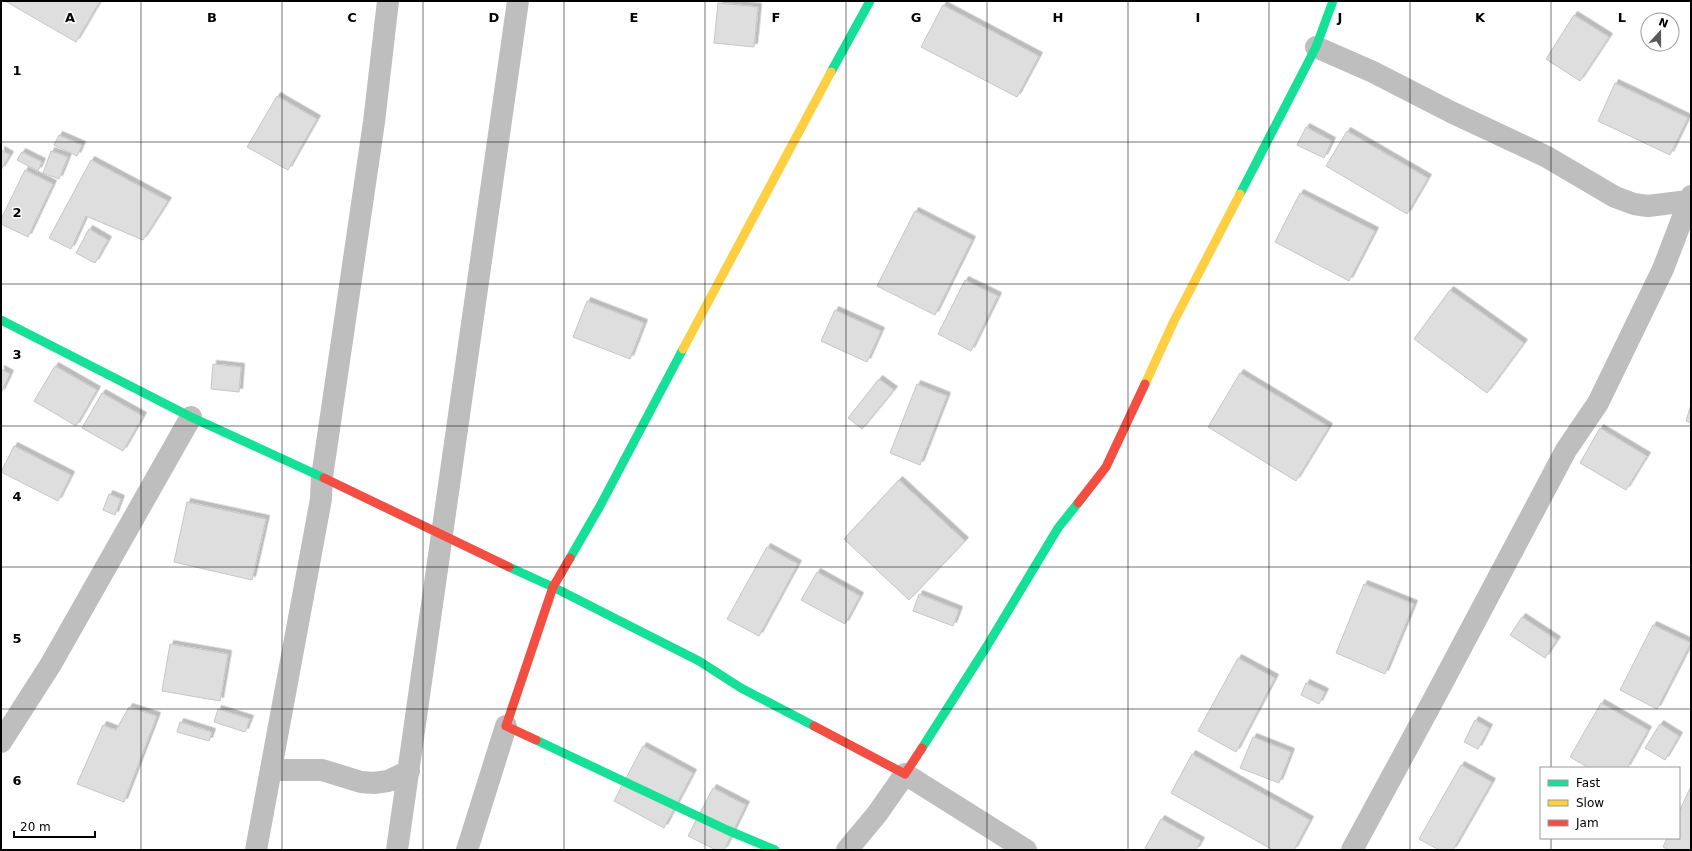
<svg xmlns="http://www.w3.org/2000/svg" width="1692" height="851" font-family="'DejaVu Sans',sans-serif">
<style>
.building{fill:#dedede;stroke:#c6c6c6;filter:url(#shadow)}
.lines{fill:none;stroke-linecap:round;stroke-linejoin:round}
.street{stroke:#bebebe;stroke-width:22}
.fast{stroke:#16e098;stroke-width:9}
.slow{stroke:#ffcf43;stroke-width:9}
.jam{stroke:#f24e42;stroke-width:9}
.grid{fill:none;stroke:#000;stroke-width:1;stroke-opacity:0.55}
.grid-label{font-size:13px;text-anchor:middle;font-weight:bold;fill:#000;stroke:#fff;stroke-width:3;stroke-linejoin:round;paint-order:stroke}
</style>
<defs>
<filter id="shadow"><feDropShadow dx="3.5" dy="-3.5" stdDeviation="0" flood-color="#0004"/></filter>
</defs>
<rect width="100%" height="100%" fill="#fff"/>
<path class="building" d="M5,1H100L76,42Z
M718,3L758,7L754,47L714,43Z
M943,5L1039,56L1017,97L921,47Z
M1574,15L1609,37L1580,81L1546,59Z
M1615,83L1688,118L1670,155L1598,121Z
M277,96L317,119L288,170L247,147Z
M1306,127L1332,141L1324,158L1297,145Z
M1347,131L1428,178L1407,214L1326,166Z
M59,135L82,145L77,156L54,145Z
M1,150L10,155L1,170Z
M51,151L68,157L59,179L43,173Z
M22,152L42,162L38,171L17,160Z
M91,160L168,201L143,240L86,216L71,249L49,238Z
M25,170L53,184L28,237L1,224V219Z
M1300,193L1375,231L1349,281L1275,242Z
M915,211L972,240L935,315L877,286Z
M89,229L108,240L95,263L76,253Z
M965,280L998,296L971,351L938,334Z
M1450,290L1524,343L1487,393L1414,339Z
M587,301L644,323L630,359L573,337Z
M835,310L881,331L867,362L821,341Z
M213,364L241,367L239,392L211,389Z
M55,366L97,390L76,426L34,401Z
M1,369L10,374L1,393Z
M1240,373L1329,427L1296,481L1208,427Z
M879,379L894,390L862,429L848,418Z
M917,384L947,396L920,465L890,453Z
M102,393L143,416L123,451L82,428Z
M1691,404V423L1686,421Z
M1600,428L1647,456L1626,490L1580,463Z
M14,446L71,475L58,501L1,472Z
M899,480L965,541L909,600L844,539Z
M109,494L121,499L115,515L103,510Z
M187,502L266,519L252,580L174,562Z
M767,547L798,564L759,636L727,619Z
M817,572L860,596L845,624L801,600Z
M1364,584L1414,604L1385,674L1336,653Z
M919,594L959,610L953,626L913,611Z
M1522,617L1557,640L1545,658L1510,635Z
M1653,625L1691,643L1657,709L1620,690Z
M170,644L228,654L220,701L162,691Z
M1238,658L1275,678L1236,752L1198,731Z
M1306,683L1325,692L1319,704L1301,695Z
M1601,703L1648,730L1627,768H1589L1570,757Z
M129,707L157,716L124,802L77,784L103,725L116,730Z
M218,709L250,719L245,732L214,722Z
M1475,720L1489,728L1478,749L1464,742Z
M180,722L212,732L209,741L177,732Z
M1660,724L1679,736L1665,760L1645,748Z
M1253,737L1291,752L1279,783L1240,768Z
M643,746L693,773L664,828L614,801Z
M1192,754L1310,820L1294,850H1273L1171,793Z
M1461,765L1492,782L1453,850H1439L1419,839Z
M1691,786V850H1669L1663,847L1667,838H1679V812Z
M713,788L746,805L724,850H716L688,836Z
M1161,819L1201,841L1196,850H1149L1145,848Z"/>
<g class="lines">
<path class="street" d="M1316,47L1373,72L1451,112L1547,157L1615,197L1634,204L1648,206L1688,201
M1,742L51,664L191,417
M271,770H322L361,782L374,783L388,781L409,771
M256,850L321,499L322,477L374,122L388,1
M397,850C440,567 479,284 518,1
M467,850L506,726
M847,850L877,814L905,774L1026,850
M1352,850L1436,695L1566,450L1598,403L1663,269L1691,196"/>
<path class="fast" d="M831,72L870,1
M1240,194L1316,47L1333,1
M1,320L191,417L324,478
M570,558L600,506L683,349
M509,567L553,587L699,661L741,688L814,726
M536,740L727,830L775,850
M922,748L987,646L1058,528L1078,503"/>
<path class="slow" d="M683,349L831,72
M1145,384L1174,321L1240,194"/>
<path class="jam" d="M324,478L509,567
M1078,503L1106,467L1145,384
M814,726L905,774L922,748
M536,740L506,726L553,587L570,558"/>
</g>
<path class="grid" d="M141,1V850M282,1V850M423,1V850M564,1V850M705,1V850M846,1V850M987,1V850M1128,1V850M1269,1V850M1410,1V850M1551,1V768M1,142H1691M1,284H1691M1,426H1691M1,567H1691M1,709H1691M1551,838V850"/>
<g class="grid-label">
<text x="70" y="22">A</text>
<text x="212" y="22">B</text>
<text x="352" y="22">C</text>
<text x="494" y="22">D</text>
<text x="634" y="22">E</text>
<text x="776" y="22">F</text>
<text x="916" y="22">G</text>
<text x="1058" y="22">H</text>
<text x="1198" y="22">I</text>
<text x="1340" y="22">J</text>
<text x="1480" y="22">K</text>
<text x="1622" y="22">L</text>
<text x="17" y="75">1</text>
<text x="17" y="217">2</text>
<text x="17" y="359">3</text>
<text x="17" y="501">4</text>
<text x="17" y="643">5</text>
<text x="17" y="785">6</text>
</g>
<rect width="1692" height="851" fill="none" stroke="#000000" stroke-width="4"/>
<rect x="1540" y="767" width="140" height="72" fill="#ffffff" stroke="#999999"/>
<rect x="1548" y="780" width="20" height="6" fill="#16e098" stroke="#999999"/>
<text x="1576" y="787" font-size="12" fill="#000000">Fast</text>
<rect x="1548" y="800" width="20" height="6" fill="#ffcf43" stroke="#999999"/>
<text x="1576" y="807" font-size="12" fill="#000000">Slow</text>
<rect x="1548" y="820" width="20" height="6" fill="#f24e42" stroke="#999999"/>
<text x="1576" y="827" font-size="12" fill="#000000">Jam</text>
<g transform="translate(1660 32) rotate(21)"><circle r="19" fill="#ffffff" stroke="#999999"/>
<path d="M0-3L7 15L0 10L-7 15Z" fill="#595959"/>
<text y="-6" font-size="11" font-weight="bold" text-anchor="middle" fill="#000000">N</text>
</g>
<path d="M14 831v6h81v-6" fill="none" stroke="#000000" stroke-width="2"/>
<text x="20" y="831" font-size="12" fill="#000000" stroke="#ffffff" stroke-width="3" paint-order="stroke">20 m</text>
</svg>
